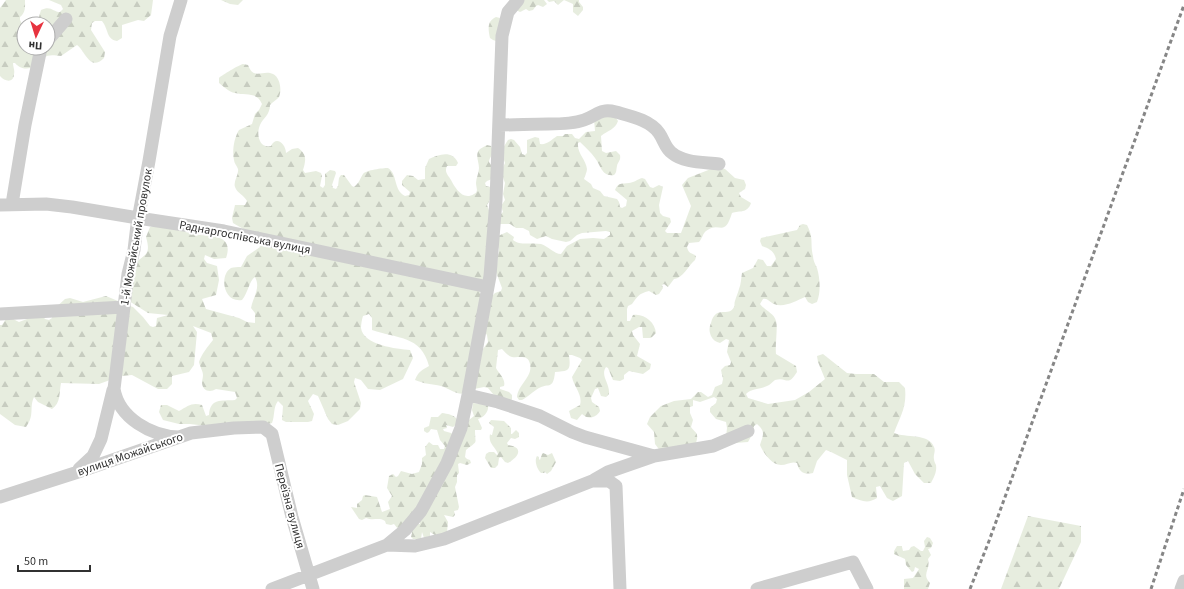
<svg xmlns="http://www.w3.org/2000/svg" width="1184" height="589" font-family="'Source Sans 3',sans-serif">
<style>
.forest{fill:url(#forest-firs)}
.lines{fill:none;stroke-linecap:round;stroke-linejoin:round}
.minor{stroke:#cecece;stroke-width:13}
.rail{stroke:#868686;stroke-width:3;stroke-dasharray:4 3;stroke-linecap:butt}
.labels{text-anchor:middle;stroke-width:4;stroke-linejoin:round;paint-order:stroke}
.street-label{font-size:12px;fill:#313131;stroke:#fff}
</style>
<defs>
<pattern id="forest-firs" width="22" height="20" patternUnits="userSpaceOnUse"><rect width="22" height="20" fill="#e7eddf"/><path d="M5 1l3.5 6h-7zM16 11l3.5 6h-7z" fill="#c7ccc0"/></pattern>
</defs>
<rect width="100%" height="100%" fill="#fff"/>
<path class="forest" d="M6,0H25C25,7 26,12 20,17V20L24,28V48H48V24H34L38,20L41,10C51,5 53,12 60,12L63,9L61,5L49,0H153L151,15L144,21L138,20L122,25V38L117,41C106,39 109,30 102,21H95L92,23L91,30L105,52L104,58C90,72 86,52 77,45L61,56C45,54 45,56 36,67C27,69 21,70 15,63H13C13,67 15,70 14,74C14,83 5,82 0,76V8Z
M221,0H243L238,5L230,4Z
M520,0H544L547,4L543,7L538,5L536,6L533,10L529,11L526,9L520,12L516,10Z
M547,0H579V2L583,7V10L578,16L573,12V4L564,0L558,5L554,1L549,2Z
M496,17L500,18L496,41L493,40L490,38C488,29 487,21 496,17Z
M243,64L248,65C254,81 263,69 273,74C280,77 282,90 279,97C277,100 272,102 270,105C270,115 263,118 260,125C256,134 259,149 271,146C276,135 286,144 286,153L292,149L298,148C307,154 306,160 303,170L305,173L316,171L321,173L322,176L320,186L323,188L325,185V174L330,170L335,171L336,173L332,185L333,188L336,189L338,186L339,178L341,175H344L352,186L354,187C359,183 360,179 363,174C366,170 383,168 388,168C398,174 393,190 405,196L409,195L410,192L402,185V181L407,175L413,176L418,180L425,179V168L429,159C439,154 453,150 458,163L456,166H447C444,172 448,175 451,180C455,188 463,201 474,194C479,192 476,187 476,183C476,178 479,173 479,168C479,162 475,155 479,150C481,148 485,146 487,145L491,146C496,155 490,154 489,162L491,165L492,179L487,181L485,183L486,186L490,187C493,193 491,199 487,205L490,213L486,276L481,281L478,287L481,295L466,393C457,396 449,388 441,386C432,384 424,384 415,380C418,372 422,370 429,366C421,335 397,339 372,330V318L369,314L363,316C362,319 361,324 361,328C363,345 397,349 410,350L413,358L403,379L380,390L368,389L361,380L355,378L354,382L361,403L360,409L348,421L338,425L332,424L328,419L318,396L313,394L308,401L314,414L312,421L308,422H286L282,420L283,406L278,401C273,407 275,416 272,423L268,424L207,426L190,424H179L163,420L159,412L161,405H167L179,411C188,406 192,402 202,405L206,416L209,415C210,398 221,401 235,400L237,398L235,392L216,389C210,393 202,391 202,382C202,380 203,378 203,375C203,371 200,367 199,362C202,353 207,348 213,340L211,333L193,326L197,332L194,365L189,372L172,376V384L167,389H158L132,375L121,376L99,384L61,383C59,393 61,403 52,409L38,402L34,397C29,408 35,415 26,427L15,425L0,414V325H2L6,319H13L19,322L27,319L33,316H43L45,319L49,320L52,318V311L65,299L70,298L83,302L106,296L118,301L120,303L133,307L143,317L150,326L153,327L156,326L157,318L168,315L148,313L129,301C131,290 132,278 135,267C139,253 153,260 146,237L150,227C158,224 169,225 177,228C182,229 186,233 192,234C207,237 235,232 226,258L214,259L205,255L204,259L207,263L217,266L219,280L216,295L202,299L206,309L239,318L247,322L255,323V313L251,308C253,297 261,288 255,277C249,281 248,293 242,300C223,303 219,275 231,268C234,267 237,267 241,267L247,256L260,247C256,235 243,229 233,223L232,218L235,205H245L247,201C244,195 237,193 235,187C233,181 239,175 238,169C237,166 234,163 234,160C232,151 234,138 239,130L252,124L255,114L259,110L262,104C257,91 245,96 235,93C229,92 223,86 219,83V78C222,75 239,65 243,64Z
M614,115L618,121C615,130 608,130 601,136L602,151L606,153L616,151L620,155C621,161 618,161 617,166C616,170 617,172 614,175C602,177 601,166 595,158C591,152 585,147 580,142L578,143C577,154 586,159 587,169C587,172 585,175 584,179L591,184L593,188L600,191L604,196L617,199L619,202L620,207L622,208L626,206L627,200L615,190C618,182 622,184 629,183C633,183 638,179 642,178L645,179L650,187L653,188L659,185L663,187L659,205L660,213L663,216L670,218L671,222L665,231L667,233H681L691,206L682,185L688,178L716,167L725,169L735,178L744,180L746,185L745,189L739,193L741,197L751,203C747,214 740,210 732,213C724,239 720,220 706,231C703,233 702,239 699,242L689,243L687,247C688,252 690,253 695,255L696,257L695,260C688,266 683,278 674,279L668,287L664,284L662,285L663,288L659,294L656,295L649,291C638,294 638,296 632,304L628,306L627,309V321H630L633,315C644,313 655,322 656,333L651,338H643L642,327H639L632,331L633,335L640,344L637,356L651,364L650,369L643,374L629,371L624,375V379L620,381L613,380L608,368L606,367C600,376 610,383 609,394L606,397L601,396L598,388L595,389L591,398L592,402L599,407L600,411C596,418 588,420 582,414L577,420L571,418L569,411L580,405C583,395 574,387 572,377L582,360L580,358L572,355H569C571,371 569,371 555,372C553,392 548,381 536,390C531,393 528,397 522,400H519L517,397C518,384 533,377 530,364C528,354 519,358 512,357C508,356 505,352 502,349L498,350L496,368C499,374 506,379 504,386L500,387V389L509,392L512,395V399L509,404L493,394L488,388L484,387L474,389L483,349L488,342L487,335L484,331L492,296L495,293L501,291L502,288L496,272L499,249L497,244L498,236L507,232L514,237L513,240C520,246 532,242 541,244C548,246 554,254 561,254L567,246L580,239L593,238L604,239L610,235V232L606,231L582,233L577,235L570,241L566,242L552,239L546,236L537,239L530,235L529,231L523,228H516L510,224H499L500,215L503,212L501,206L505,200L503,194L505,183L501,172L505,163L501,151L508,140L511,139L514,140L520,147L522,154L525,155L527,153V140L535,137L539,138L540,144C547,145 551,140 557,136H563L565,134H572L575,138L579,139L586,132L595,131L594,119Z
M803,224L807,225C814,239 810,242 813,256C813,260 815,264 817,268C820,278 821,292 817,302L812,304L808,302L805,297C796,301 784,308 774,304C769,302 768,298 763,299L760,304C765,311 774,313 776,321C778,326 775,346 776,354L796,366L797,372C787,388 787,376 775,380C772,382 770,385 767,386C759,390 752,388 746,394L748,398L768,404L795,400L809,392L825,379L818,362L817,356L823,354L847,373L856,374H874L884,382H899L905,388C907,408 900,416 894,433C905,438 929,433 934,447C936,451 933,455 934,459C934,461 935,463 936,465C937,472 934,477 931,483H924L915,474L908,461L904,463L902,496L893,501L887,498L880,486L876,487L877,498C868,504 861,501 852,497L847,475V460L831,452L826,450L817,461L813,473C804,475 799,472 797,463C791,461 787,465 781,465C771,465 763,452 760,445C763,435 766,432 757,424L754,426L753,433L748,442L735,443L726,437L727,428L726,422L716,419L710,412V408L716,403L717,399L714,397L700,402L693,400V406L690,407V413L693,420L691,427C696,434 699,432 696,443L661,452L655,444L654,432L647,424L650,417L661,406L674,401L691,399L698,392H701L708,397L712,395L715,387L722,384L723,379L721,370L725,366L730,365L731,362L727,352L729,340L726,339L720,343C716,342 713,340 711,336C709,331 709,328 711,323C716,304 729,318 734,307C735,305 734,303 735,301C736,297 738,293 739,289C741,284 741,279 742,273L753,268L758,259L763,260L767,266H771L776,259C774,251 770,249 762,246L760,241L761,238L797,230L800,225Z
M473,403L488,405C489,412 484,417 478,419L482,428L481,430H475C475,445 479,440 466,450L465,457L467,459L470,460L471,463L467,465L460,463L458,464L459,473L457,475V482L455,487L459,507L458,510L454,511L455,515L453,517L444,515L448,522L447,532L438,537L430,532V536L424,538L422,532L421,539H413L411,537L412,533L411,530L416,524H420V522L398,529L394,524L391,525L386,524L385,521C379,517 373,521 366,518L362,520L359,519L351,507L357,508V504L362,500L363,496L365,495L377,497L382,512L390,509L388,502L392,496L387,488L389,476L393,474L396,477L398,476L401,471L412,474L419,472L422,464V458L426,455L425,447L429,442L433,445H438L440,449H444L445,446L440,440L437,430L431,429L429,432L427,433L424,431V428L429,426L431,417H438L442,413C448,414 452,414 457,419V424L453,427L446,425L447,428L443,429L444,431L451,433L454,436L469,420L474,416L472,410Z
M491,420L504,421L511,428V434H512L516,430L519,433V437L515,439L511,438L507,443L508,445C524,447 519,457 508,463L505,462L501,457L499,458L498,465L495,468H491L485,458L486,454L489,452H494L497,455L498,454C495,446 488,444 490,434L491,435H492L494,427L489,423Z
M543,453L548,455L552,453L556,462L551,471L547,474L545,472L544,473H541C537,469 534,461 537,456L539,457V459L540,460L542,454Z
M1028,516L1081,526V542L1059,589H1001Z
M927,537L930,538L933,543L931,548L928,549L931,555L928,559C931,570 921,574 930,583L928,589H904V579L913,578L919,569L915,567L914,571L912,572L906,565L905,559L894,554V551L897,546H902V547L903,551L909,550L911,547L914,546L921,551H923L925,547L924,541Z"/>
<g class="lines">
<path class="minor" d="M48,40L66,19
M499,125C515,125 532,124 548,124C560,124 573,124 584,120C598,115 600,108 616,112C630,116 650,120 659,133C664,140 665,148 672,153C684,163 704,162 719,164
M12,204L25,125L41,48
M0,205L46,204L72,207L138,218L224,231L488,287
M0,314L124,307
M468,395L498,402L540,416L572,432L585,437L654,456L713,446L748,431
M179,437C151,436 119,418 114,389L128,274L134,250L137,225L149,161L170,36L181,0
M79,469L93,456L101,439L113,390
M594,480L608,472L654,456
M0,497L75,473L191,433L234,428L263,427L272,434L292,517L313,589
M387,545L415,546L444,539L592,481H609L616,486L620,589
M272,589L387,545L405,530L421,511L447,463L461,428L468,395L490,276L496,200L502,36L508,12L518,0
M757,589L853,562L867,589
M1181,589L1184,581"/>
<path class="rail" d="M970,589L989,541L1184,5
M1151,589L1184,489"/>
</g>
<g class="labels">
<g class="street-label">
<text transform="translate(136 237) rotate(-80)" y="4">1-й Можайський провулок</text>
<text transform="translate(245 237) rotate(11)" y="4">Раднаргоспівська вулиця</text>
<text transform="translate(130 454) rotate(-19)" y="4">вулиця Можайського</text>
<text transform="translate(290 506) rotate(75)" y="4">Переїзна вулиця</text>
</g>
</g>
<g transform="translate(36 36) rotate(184)"><circle r="19" fill="#ffffff" stroke="#adadad"/>
<path d="M0-3L7 15L0 10L-7 15Z" fill="#e7333f"/>
<text y="-6" font-size="11" font-weight="bold" text-anchor="middle" fill="#313131">Пн</text>
</g>
<path d="M18 565v6h72v-6" fill="none" stroke="#313131" stroke-width="2"/>
<text x="24" y="565" font-size="12" fill="#313131" stroke="#ffffff" stroke-width="3" paint-order="stroke">50 m</text>
</svg>
